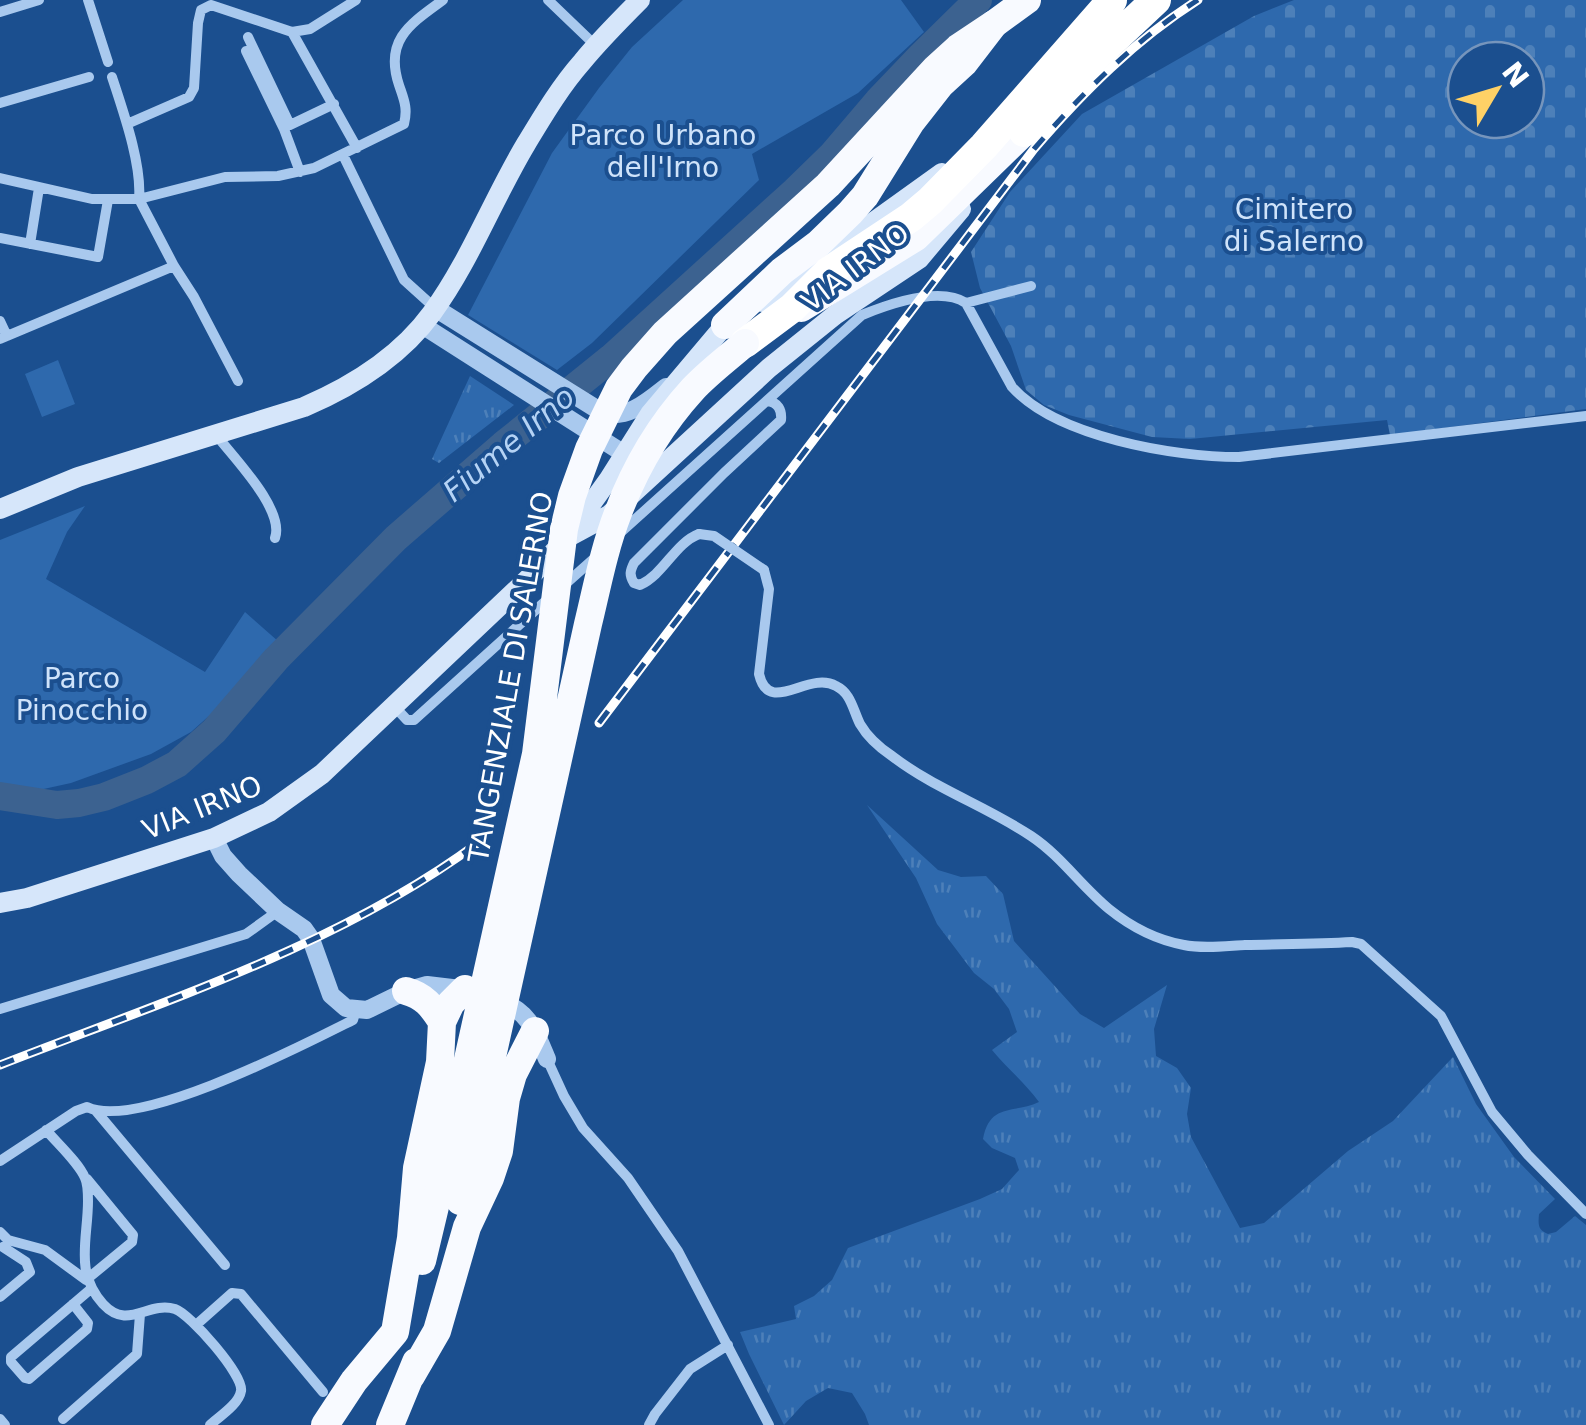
<svg xmlns="http://www.w3.org/2000/svg" width="1586" height="1425" font-family="'DejaVu Sans',sans-serif">
<style>
.grass{fill:url(#grass-tufts)}
.cemetery{fill:url(#cemetery-stones);fill-rule:evenodd}
.park{fill:#2e69ad}
.lines{fill:none;stroke-linecap:round;stroke-linejoin:round}
.river{stroke:#3c6290;stroke-width:28}
.minor{stroke:#a9c9ee;stroke-width:10}
.tertiary{stroke:#a9c9ee;stroke-width:18}
.secondary{stroke:#d6e6fa;stroke-width:20}
.trunk{stroke:#f8faff;stroke-width:28}
.motorway{stroke:#fff;stroke-width:30}
.rail-casing{stroke:#fff;stroke-width:9}
.rail{stroke:#1b4f8f;stroke-width:5;stroke-dasharray:15;stroke-linecap:butt}
.minor-bridge{stroke:#a9c9ee;stroke-width:10}
.trunk-bridge{stroke:#f8faff;stroke-width:28}
.labels{text-anchor:middle;stroke-width:8;stroke-linejoin:round;paint-order:stroke}
.park-label{font-size:28px;fill:#cfe3fa;stroke:#1b4f8f}
.street-label{font-size:28px;fill:#fff;stroke:#1b4f8f}
.water-label{font-size:30px;font-style:italic;fill:#b5d3f5;stroke:#1b4f8f}
</style>
<defs>
<pattern id="grass-tufts" width="24" height="20" patternUnits="userSpaceOnUse" patternTransform="scale(2.5)"><rect width="24" height="20" fill="#2e69ad"/><path d="M3 7l-1-3M5 7V3M7 7l1-3M15 17l-1-3M17 17v-4M19 17l1-3" fill="none" stroke="#4d80b9"/></pattern>
<pattern id="cemetery-stones" width="16" height="16" patternUnits="userSpaceOnUse" patternTransform="scale(2.5)"><rect width="16" height="16" fill="#2e69ad"/><path d="M2 7V4a2 2 0 0 1 4 0v3zM10 15v-3a2 2 0 0 1 4 0v3z" fill="#4d80b9"/></pattern>
</defs>
<rect width="100%" height="100%" fill="#1b4f8f"/>
<path class="grass" d="M470,376L514,405L439,463L432,459Z
M867,805L938,870L961,877L986,876L1003,894L1014,941L1080,1014L1104,1028L1167,985L1154,1029L1156,1056L1177,1068L1191,1088L1187,1114L1191,1137L1240,1228L1264,1223L1348,1151L1393,1121L1453,1057L1476,1104L1514,1157L1555,1199L1539,1214C1538,1225 1538,1230 1548,1234L1556,1232L1575,1216L1586,1225V1425H869L865,1414L852,1393L828,1388L806,1401L784,1425L749,1354L740,1332L796,1319L794,1306L814,1296L832,1280L848,1248L980,1199L1002,1189L1019,1170L1015,1158L992,1148L983,1139C990,1102 1014,1114 1039,1102C1025,1083 1007,1068 992,1050L1017,1032L1009,1009L994,989L974,973L937,924L916,878Z"/>
<path class="cemetery" d="M1294,0H1586V409L1390,435L1387,420L1190,439L1152,437L1069,415L1044,405L1026,390L1011,346L980,288L971,252L1010,192L1082,114L1254,16ZM1466,60H1526V120H1466Z"/>
<path class="park" d="M683,0H901L924,32L858,93L752,154L759,180L592,343L557,370L468,315L552,153L599,88L632,47Z
M58,360L75,404L42,417L25,374Z
M85,506L67,532L46,579L205,672L245,612L279,642L257,673L191,732L151,754L71,783L39,790L0,787V540Z"/>
<g class="lines">
<path class="river" d="M0,796L57,805L79,803L104,797L147,780L177,764L214,731L276,659L396,538L503,445L611,358L795,191L832,155L878,101L921,56L978,0"/>
<path class="minor" d="M88,0L108,62
M548,0L596,46
M0,12L39,0
M292,32L357,148
M248,37L290,125L334,104
M246,51L284,129L300,172
M112,77C123,111 142,164 139,199
M0,103L89,77
M127,124L189,97L194,88L198,23L201,10L211,5L292,32L310,29L356,0
M343,155L404,280L435,308
M0,178L92,199H139L225,177L278,176L314,168L404,124C408,108 404,100 399,85C384,40 410,24 443,0
M139,199L174,266L194,297L238,381
M0,238L98,257L108,200
M30,244L39,188
M966,303L1031,286
M0,321L7,336
M0,339L174,266
M217,436C234,458 285,510 275,538
M621,532L862,315C889,304 940,286 966,303L1012,387C1057,437 1174,457 1239,457L1586,416
M699,534C675,543 664,574 640,585L634,583C629,575 630,571 634,563L724,473L781,420C782,410 778,402 767,401
M764,570L769,589L759,674C769,717 808,670 836,686C851,693 853,710 860,724C867,736 880,748 892,756C935,789 986,806 1031,836C1061,856 1081,886 1109,909C1130,926 1157,940 1184,945C1203,949 1226,946 1245,945C1281,944 1317,944 1352,942L1361,944L1441,1016L1492,1112L1528,1155L1586,1214
M562,587L598,555
M394,706L407,720H414L549,598
M0,1009L246,934L278,911
M547,1059L564,1096L583,1128L628,1178L678,1251L769,1425
M96,1111L225,1265
M46,1130C57,1143 79,1163 85,1178C88,1184 88,1194 88,1201C88,1239 74,1272 103,1304C128,1331 147,1301 175,1309C190,1314 244,1375 241,1391C239,1404 220,1416 210,1425
M0,1161L76,1111L87,1107C137,1131 303,1045 353,1020L356,1010
M0,1232L8,1240L45,1250L86,1280L132,1242L133,1235L87,1179
M0,1297L30,1272L26,1262L3,1247
M73,1304L88,1323L87,1329L29,1379L25,1378L11,1362V1357L92,1288
M196,1325L232,1293L241,1294L323,1392
M0,1419L5,1425
M63,1419L137,1354L140,1314
M649,1425L655,1414L690,1369L728,1345"/>
<path class="tertiary" d="M435,308L603,413C628,419 647,402 666,387
M422,325L637,462
M214,838L223,856L239,874L278,911L304,929L311,939L331,995L346,1008L367,1010L406,991L427,985L469,990
M498,1000C529,1011 535,1030 547,1059"/>
<path class="secondary" d="M762,302L942,173
M0,509L78,477L304,407C353,386 400,357 432,313C470,261 493,199 526,144C543,116 560,87 582,62C600,40 620,20 640,0
M572,535L609,515L769,368L835,315L919,259L961,209
M0,903L27,898L214,838L269,812L322,774L531,576L566,539L609,479L650,414L725,325L733,320"/>
<path class="trunk" d="M801,308L916,237L1024,132
M725,325L782,271L818,244L850,213L865,196L911,122L940,85L964,63L994,24L1027,0
M406,991C424,996 432,1006 442,1022
M422,1261L438,1194
M411,1376L437,1331L467,1227L490,1178L499,1151L506,1098L513,1074L535,1031
M325,1425L354,1381L395,1332L411,1238L417,1168L440,1062L442,1022L451,1003L465,989
M390,1425L416,1362"/>
<path class="motorway" d="M1024,132L1048,110L1093,59L1156,0
M745,343L792,308L828,272L911,217L930,201L984,146L1112,0"/>
<g class="rail-casing">
<path id="rail" d="M599,723L1034,149C1083,92 1135,40 1198,0
M0,1065C159,1003 341,945 479,842"/>
</g>
<use href="#rail" class="rail"/>
<path class="minor-bridge" d="M699,534L714,536L764,570"/>
<path class="trunk-bridge" d="M438,1194L536,754L564,529L572,496L589,449L619,388L634,368L665,333L828,185L936,68L958,48L994,24
M460,1201L588,624C597,587 604,549 618,513C635,468 661,424 693,389C709,372 728,358 745,343"/>
</g>
<g class="labels">
<g class="park-label">
<text x="663" y="145">Parco Urbano<tspan x="663" dy="32">dell'Irno</tspan></text>
<text x="1294" y="219">Cimitero<tspan x="1294" dy="32">di Salerno</tspan></text>
<text x="82" y="688">Parco<tspan x="82" dy="32">Pinocchio</tspan></text>
</g>
<g class="street-label">
<text transform="translate(855 267) rotate(-37)" y="10">VIA IRNO</text>
<text transform="translate(510 677) rotate(-80)" y="10">TANGENZIALE DI SALERNO</text>
<text transform="translate(202 807) rotate(-22)" y="10">VIA IRNO</text>
</g>
<g class="water-label">
<text transform="translate(509 444) rotate(-40)" y="10">Fiume Irno</text>
</g>
</g>
<g transform="translate(1496 90) rotate(52)"><circle r="48" fill="#1b4f8f" stroke="#7695bc" stroke-width="2.5"/>
<path d="M0-8L18 38L0 25L-18 38Z" fill="#ffd166"/>
<text y="-15" font-size="28" font-weight="bold" text-anchor="middle" fill="#ffffff">N</text>
</g>
</svg>
